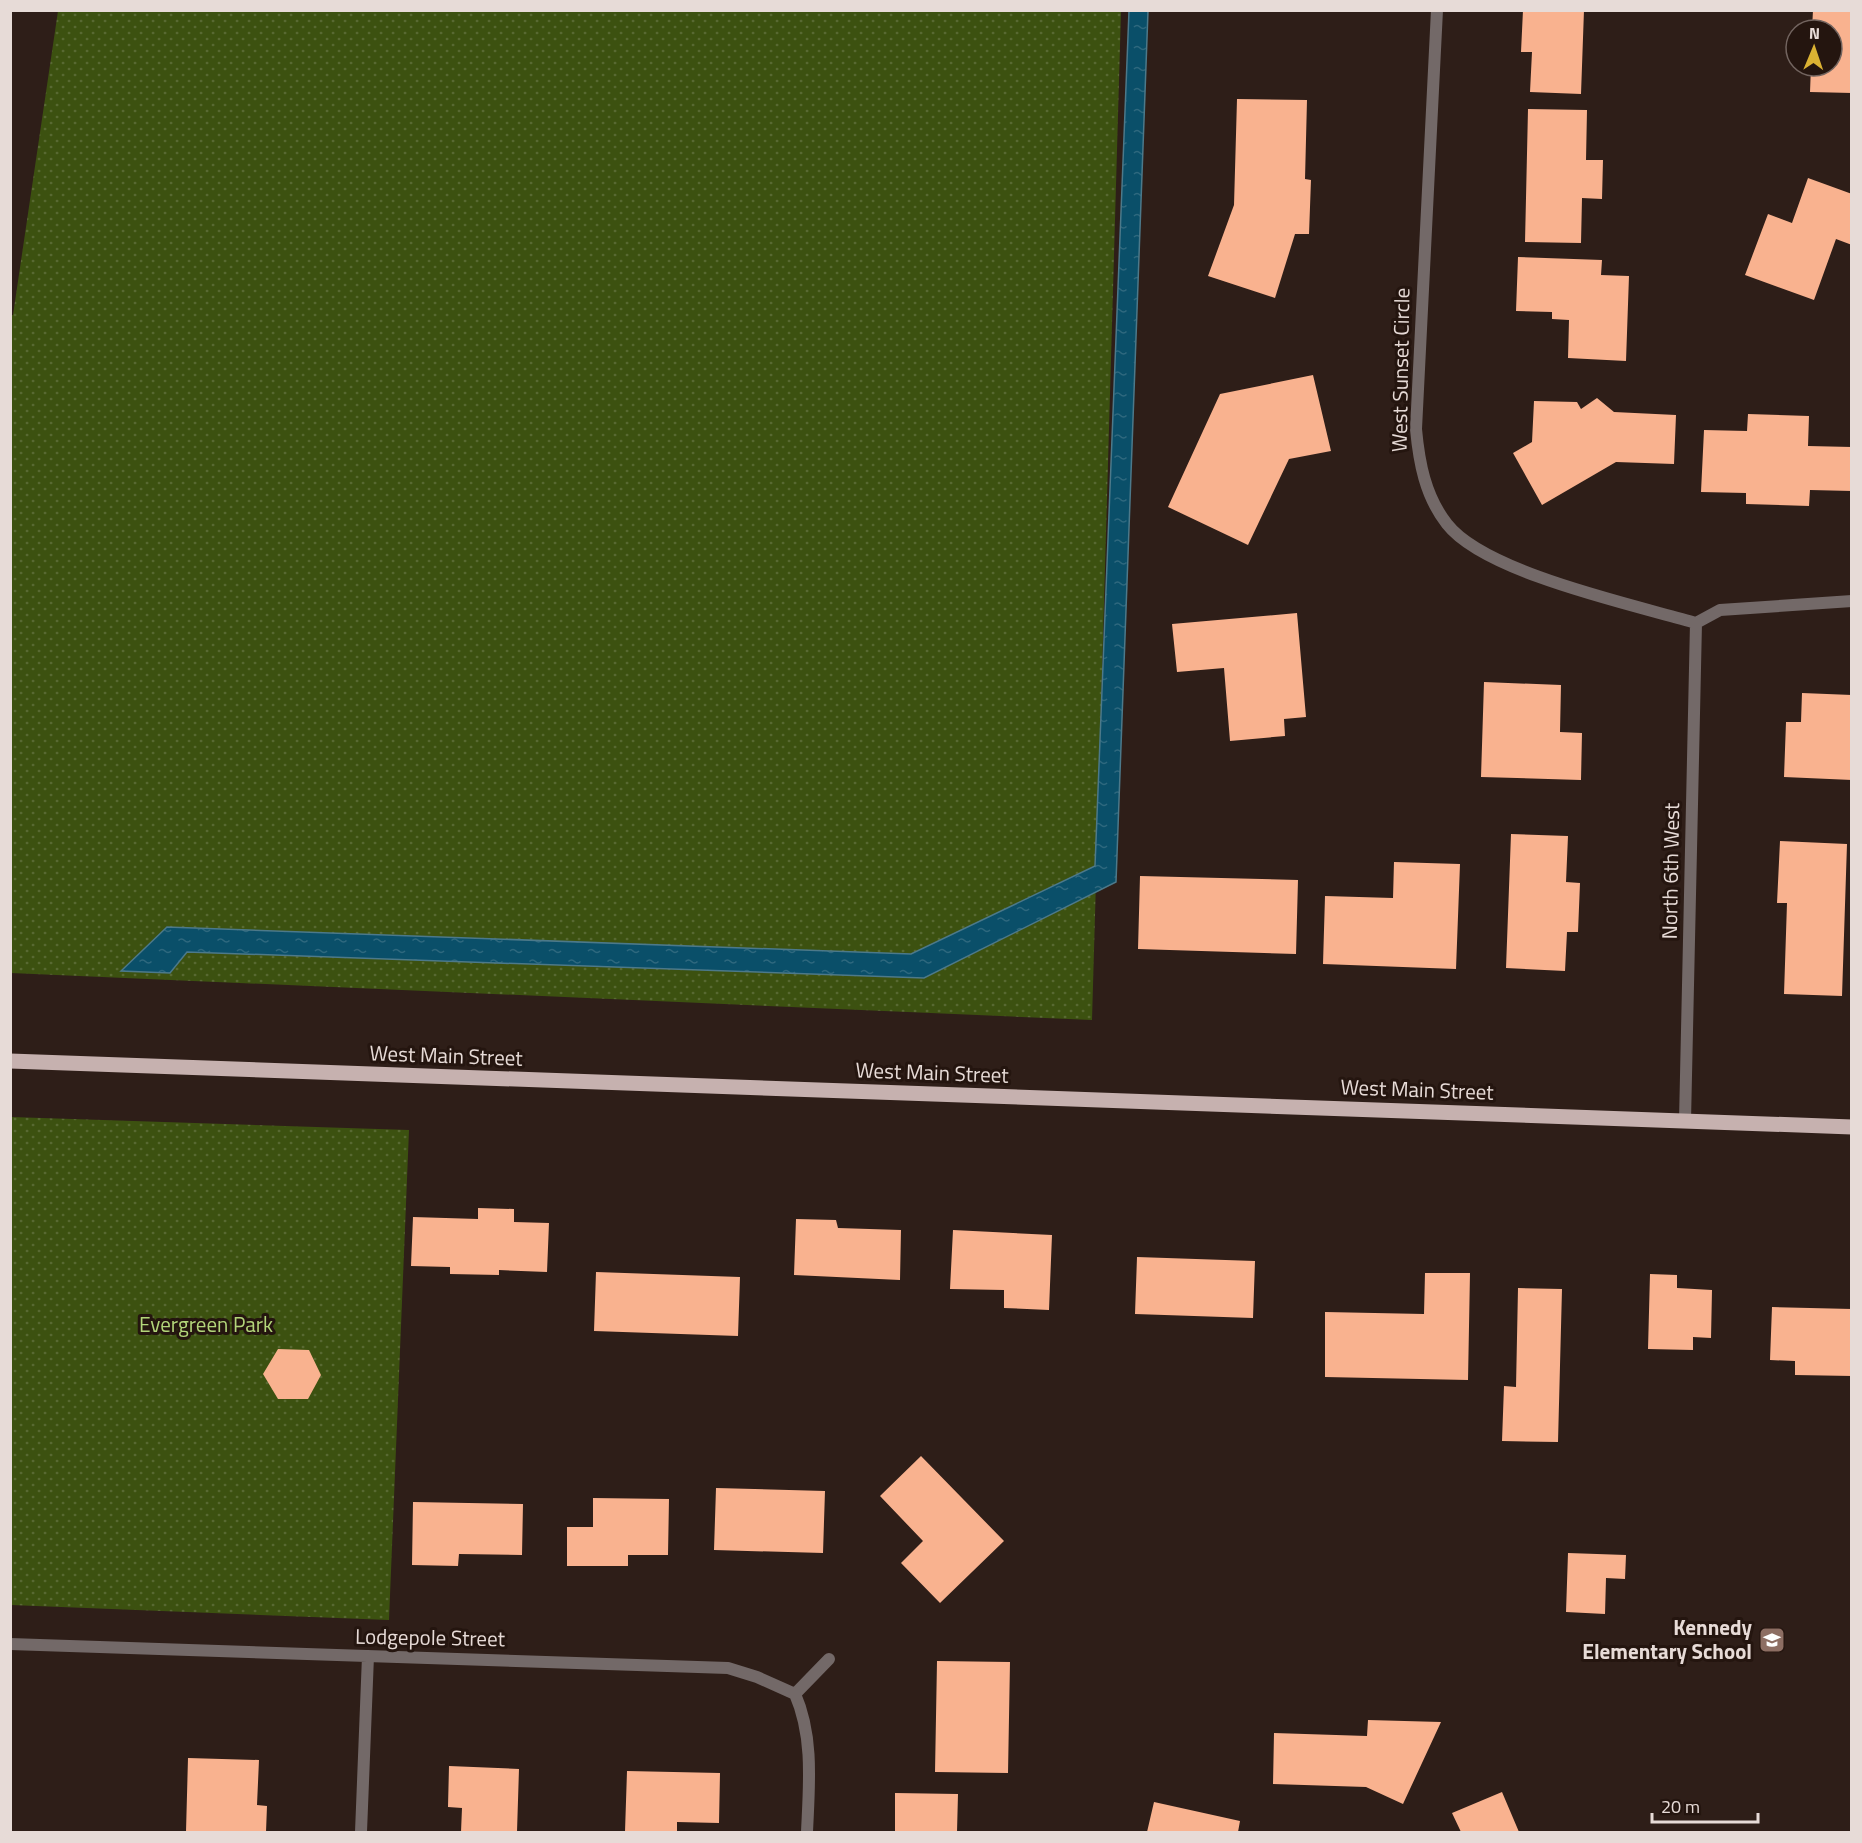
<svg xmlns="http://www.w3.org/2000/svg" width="1862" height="1843" font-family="'Titillium Web',sans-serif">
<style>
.grass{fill:url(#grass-dots)}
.water{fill:url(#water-ripples);stroke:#4c798a;stroke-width:1.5}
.building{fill:#f9b28f}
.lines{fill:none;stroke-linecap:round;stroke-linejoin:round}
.minor{stroke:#736968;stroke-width:12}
.primary{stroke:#c6b1af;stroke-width:15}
.labels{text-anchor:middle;stroke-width:6;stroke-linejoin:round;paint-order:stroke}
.street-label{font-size:21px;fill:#e7dbd7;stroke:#24150f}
.park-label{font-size:21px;fill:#b3d67a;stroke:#24150f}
.poi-label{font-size:21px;font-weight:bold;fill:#e7dbd7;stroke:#24150f;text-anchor:end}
</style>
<defs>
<pattern id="grass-dots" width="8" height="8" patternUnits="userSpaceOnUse" patternTransform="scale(1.5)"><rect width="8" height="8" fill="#3c5110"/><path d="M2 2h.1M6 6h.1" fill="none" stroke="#586932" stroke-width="1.8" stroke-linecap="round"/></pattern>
<pattern id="water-ripples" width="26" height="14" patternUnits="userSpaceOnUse" patternTransform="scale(1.5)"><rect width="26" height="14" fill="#0a4f69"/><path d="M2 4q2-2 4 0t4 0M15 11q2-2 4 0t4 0" fill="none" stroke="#2e687e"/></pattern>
</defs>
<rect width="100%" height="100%" fill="#2e1e18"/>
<path class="grass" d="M58,11H1121L1092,1020L11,973L10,315H13Z
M11,1117L409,1130L389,1620L11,1605Z"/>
<path class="water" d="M1129,11H1148L1116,882L924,978L187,952L170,973L121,971L167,927L911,954L1095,866Z"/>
<path class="building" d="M1523,10H1584L1581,94L1530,92L1532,52H1521Z
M1813,10H1852V93L1810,92L1811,66H1832V30H1812Z
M1237,99L1307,100L1305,179L1311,180L1309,234H1295L1275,298L1208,276L1234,205Z
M1528,109L1587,110L1586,160H1603L1602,199L1582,198L1581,243L1525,242Z
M1808,178L1852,194V245L1836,239L1814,300L1745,275L1768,214L1792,223Z
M1518,257L1602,260L1601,275L1629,276L1626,361L1568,358L1569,320L1552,319V312L1516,311Z
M1313,375L1331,451L1289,459L1248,545L1168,507L1220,394Z
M1597,398L1614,412L1676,415L1674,464L1616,462L1542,505L1513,453L1532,442L1534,401L1577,402L1581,409Z
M1748,414L1809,416L1808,446L1852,447V491L1810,490L1809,506L1746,504V493L1701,492L1704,430L1747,431Z
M1297,613L1306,717L1284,719L1285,736L1230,741L1224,668L1177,672L1172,624Z
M1484,682L1561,685L1560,732L1582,733L1581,780L1481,777Z
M1802,693L1852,695V780L1784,777L1786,722H1801Z
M1511,834L1568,836L1566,882L1580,883L1578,932H1567L1565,971L1506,968Z
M1780,841L1847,844L1842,996L1784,994L1787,903H1777Z
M1394,862L1460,864L1456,969L1323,964L1325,896L1393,898Z
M1140,876L1298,880L1296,954L1138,949Z
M478,1208L514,1209V1222L549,1223L547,1272L499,1270V1275L450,1274V1267L411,1266L413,1217L478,1219Z
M796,1219L836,1220L838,1228L901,1230L900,1280L794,1275Z
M953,1230L1052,1235L1049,1310L1004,1308V1290L950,1289Z
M1137,1257L1255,1261L1253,1318L1135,1314Z
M596,1272L740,1277L738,1336L594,1331Z
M1425,1273H1470L1468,1380L1325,1377V1312L1424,1314Z
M1650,1274L1677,1275V1288L1712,1290L1711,1338L1693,1337V1350L1648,1349Z
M1518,1288L1562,1289L1558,1442L1502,1441L1504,1386L1516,1387Z
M1772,1307L1852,1309V1376L1795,1375V1361L1770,1360Z
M278,1349L309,1350L321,1375L308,1399H278L263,1374Z
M921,1456L1004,1541L940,1603L901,1563L923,1541L880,1496Z
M716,1488L825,1491L823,1553L714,1550Z
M593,1498L669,1499L668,1555H628V1566H567V1527H593Z
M413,1502L523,1504L522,1555L459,1554L458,1566L412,1565Z
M1568,1553L1626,1555L1625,1579L1606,1578L1605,1614L1566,1612Z
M937,1661L1010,1662L1008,1773L935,1772Z
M1368,1720L1441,1722L1403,1804L1366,1787L1273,1784L1274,1733L1367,1736Z
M188,1758L259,1760L257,1805L267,1806L266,1832H186Z
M449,1766L519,1769L517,1832H461L462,1808L448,1807Z
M627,1771L720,1773L719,1823L677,1822V1832H625Z
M1502,1792L1519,1832H1461L1452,1813Z
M895,1793L958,1794L957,1832H895Z
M1154,1802L1240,1821L1238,1832H1147Z"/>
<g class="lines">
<path class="minor" d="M1437,10L1416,429C1419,462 1425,496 1447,524C1485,573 1634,605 1696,623
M1696,623L1720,610L1852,601
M1685,1121L1696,623
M10,1644L728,1668L757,1677L795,1694
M795,1694C814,1737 809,1786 807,1832
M795,1694L829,1659
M361,1832L368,1656"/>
<path class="primary" d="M10,1061L1852,1127"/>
</g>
<defs>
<g id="school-square" transform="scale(1.35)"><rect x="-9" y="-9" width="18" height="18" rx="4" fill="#8d6e63" stroke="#24150f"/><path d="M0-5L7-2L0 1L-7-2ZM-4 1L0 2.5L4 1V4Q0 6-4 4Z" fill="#fff"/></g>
</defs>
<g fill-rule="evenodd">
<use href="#school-square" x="1772" y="1640"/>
</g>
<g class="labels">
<g class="street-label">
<text transform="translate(1401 370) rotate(-89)" y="7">West Sunset Circle</text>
<text transform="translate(1671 871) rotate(-89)" y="7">North 6th West</text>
<text transform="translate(446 1056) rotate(2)" y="7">West Main Street</text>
<text transform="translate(932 1073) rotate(2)" y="7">West Main Street</text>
<text transform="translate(1417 1090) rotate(2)" y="7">West Main Street</text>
<text transform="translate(430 1638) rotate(1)" y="7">Lodgepole Street</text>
</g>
<g class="park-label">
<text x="206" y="1332">Evergreen Park</text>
</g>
<g class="poi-label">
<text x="1752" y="1635">Kennedy<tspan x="1752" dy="24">Elementary School</tspan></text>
</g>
</g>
<rect width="1862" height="1843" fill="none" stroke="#e7dbd7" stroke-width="24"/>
<g transform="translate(1814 48) rotate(2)"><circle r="28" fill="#24150f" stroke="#72645f" stroke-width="1.5"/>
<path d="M0-4.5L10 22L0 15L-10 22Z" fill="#dbb233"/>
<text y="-9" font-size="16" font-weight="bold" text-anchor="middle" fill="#e7dbd7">N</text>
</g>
<path d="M1652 1813v9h106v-9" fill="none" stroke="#e7dbd7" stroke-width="3"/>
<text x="1661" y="1813" font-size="18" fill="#e7dbd7" stroke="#24150f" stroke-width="4.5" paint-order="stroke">20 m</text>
</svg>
